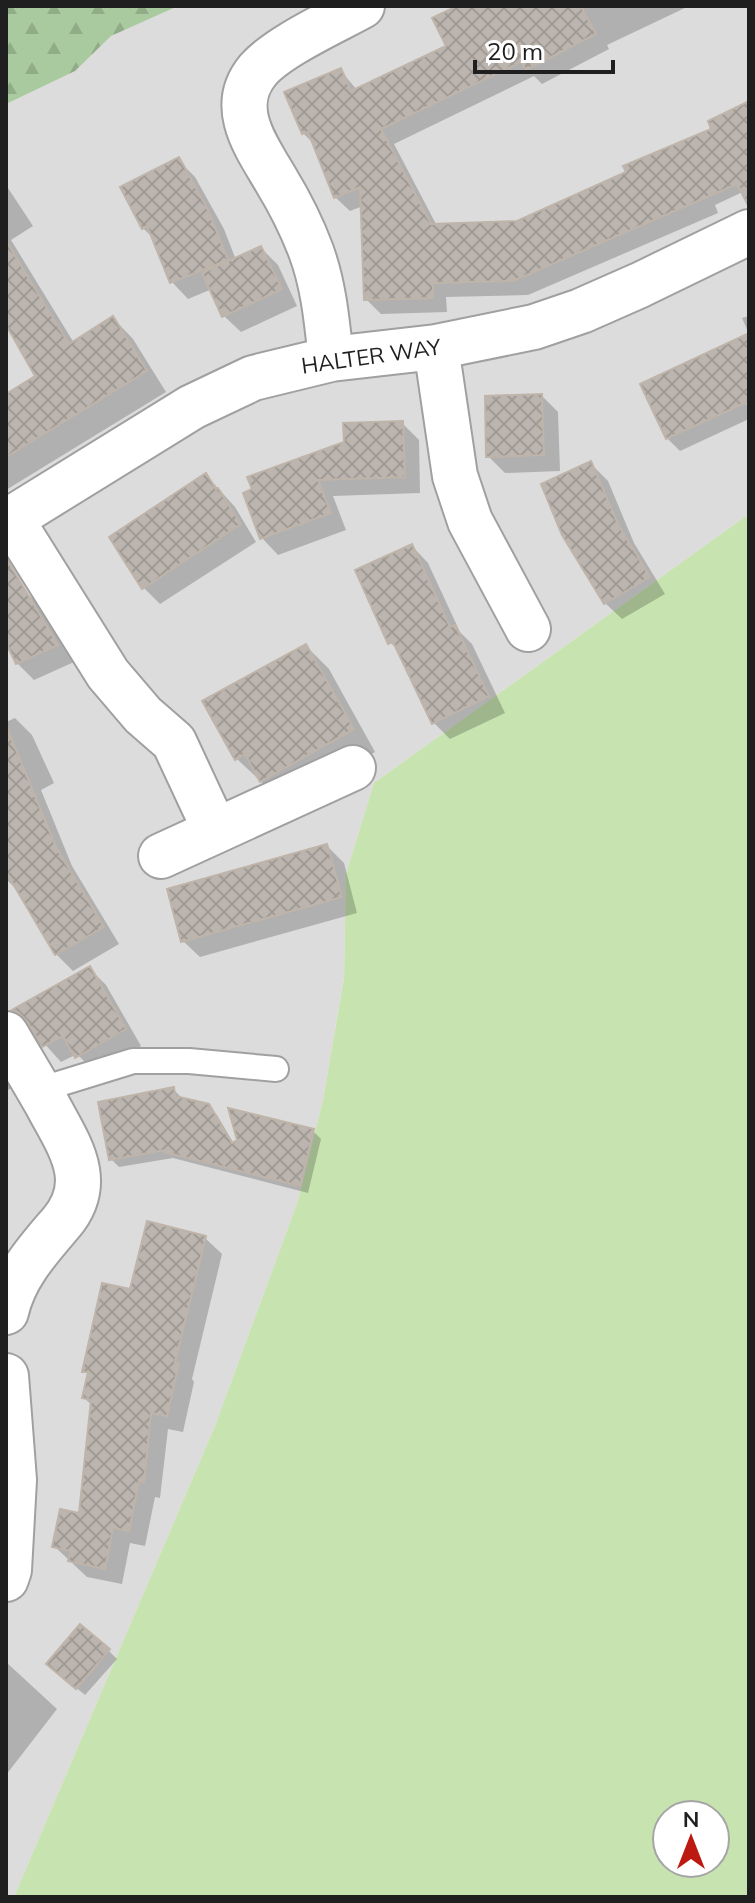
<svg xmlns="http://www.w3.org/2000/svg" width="755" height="1903" font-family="Mulish,sans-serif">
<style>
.residential{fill:#dddcdc}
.grass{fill:#c7e4b0;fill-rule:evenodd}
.forest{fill:url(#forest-firs)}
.shadow{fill:#0003}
.building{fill:url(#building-cross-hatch);stroke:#bfb4a9;stroke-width:2}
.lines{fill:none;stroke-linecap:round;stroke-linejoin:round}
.lane-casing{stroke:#a0a0a0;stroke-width:28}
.street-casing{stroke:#a0a0a0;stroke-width:48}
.lane{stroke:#fff;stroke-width:24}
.street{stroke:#fff;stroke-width:44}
.labels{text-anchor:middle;stroke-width:7;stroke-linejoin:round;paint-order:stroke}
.street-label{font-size:22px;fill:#1f1f1f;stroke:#fff}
</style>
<defs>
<pattern id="forest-firs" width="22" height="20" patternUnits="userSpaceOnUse" patternTransform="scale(2)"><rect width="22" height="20" fill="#a9ca9e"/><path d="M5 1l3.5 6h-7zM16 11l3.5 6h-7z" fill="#91ad88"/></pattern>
<pattern id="building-cross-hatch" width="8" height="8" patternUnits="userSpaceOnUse" patternTransform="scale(2)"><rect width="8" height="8" fill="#bcb5af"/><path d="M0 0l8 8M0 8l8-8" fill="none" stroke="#a19b96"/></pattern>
</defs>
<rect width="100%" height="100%" fill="#efece6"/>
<path class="residential" d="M6,6H749V514L374,783L346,874L344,977L323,1100L298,1201L215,1426L14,1897H6Z"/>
<path class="grass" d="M749,514V1897H14L215,1426L298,1201L323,1100L344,978L346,874L374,783ZM667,1815H715V1863H667Z"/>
<path class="forest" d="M6,6H178L111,36L75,71L6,104Z"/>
<path class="shadow" d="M462,6L687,7L607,45L609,49L542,84L534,76L394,144L437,226L517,223L629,173L714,130L749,103V189L715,205L718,213L528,295L446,297L447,312L381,314L366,299L363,206L350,211L335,197L315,145L303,133L341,71L357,90L448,47Z
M178,160L195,177L224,229L236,260L261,248L278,265L297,306L241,332L224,316L212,289L188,299L172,282L154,239L143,228Z
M6,185L33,226L11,240L74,343L113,318L133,339L166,392L6,490V396L38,377L6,321Z
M749,316V334L742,318Z
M749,335V394L743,396L749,410V419L680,451L667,438Z
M542,396L558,412L560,471L505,473L488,456Z
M402,423L419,440L420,493L333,496L346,530L278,555L262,538L245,494Z
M591,464L608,481L634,543L665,594L622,619L605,603Z
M206,475L235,507L256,542L160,604L144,588Z
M412,546L428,563L460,632L472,644L505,713L450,739L434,723L401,653L390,642Z
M24,590L41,607L74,662L34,680L17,663L6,638V598Z
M306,646L329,669L375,752L284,803L237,759L205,702Z
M15,718L32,735L54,783L41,790L72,866L119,944L73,971L56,954L21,894L6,879V722Z
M327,846L344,863L357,913L200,957L183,941Z
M90,969L106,985L141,1046L103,1067H90L77,1054L61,1062L15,1011Z
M6,1075L13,1087L6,1091Z
M173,1089L182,1098L208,1106L217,1115L234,1144L313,1131L321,1139L308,1193L173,1158L119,1167L111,1159Z
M205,1238L222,1254L192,1379L194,1382L183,1432L168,1429L160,1498L155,1497L145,1546L130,1543L122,1584L87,1577L54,1546L80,1515L93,1406L84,1398L89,1375L85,1371L132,1292Z
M108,1650L117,1659L85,1695L57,1672Z
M6,1662L57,1709L6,1775Z"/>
<path class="building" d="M457,6H581L596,34L526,70L521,62L381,129L431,224L517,221L626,172L623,166L711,129L708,121L749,101V207L737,184L513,281L433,283V298L364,300L360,187L334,198L308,132L302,134L284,92L341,68L351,91L446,46L432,18Z
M179,157L208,210L228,260L170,283L147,226L142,229L120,187Z
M6,241L69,344L113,316L147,371L6,457V394L35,376L6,325Z
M261,246L282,289L222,317L202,273Z
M749,333V401L666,439L640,384Z
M542,394L544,455L486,457L485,396Z
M403,421L405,477L318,480L331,513L260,539L243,493L252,489L247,477L344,442L343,423Z
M591,461L618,524L650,577L604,604L562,535L541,484Z
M206,473L216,489L218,488L241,524L142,589L109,537Z
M412,544L450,627L455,625L489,696L432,724L393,642L388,644L355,570Z
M6,558L58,645L16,664L6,643Z
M306,644L354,729L260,782L245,754L235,760L202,701Z
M7,728L56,847L104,927L55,955L6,872Z
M327,844L342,897L181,942L167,889Z
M90,966L126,1029L75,1058L63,1036L42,1047L27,1021L19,1013L12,1010Z
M174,1087L175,1096L209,1104L232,1143L237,1140L228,1108L314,1129L300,1186L164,1152L165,1150L109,1160L98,1102Z
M147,1221L206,1236L175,1362L179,1363L167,1416L151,1413L144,1482L139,1481L129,1531L113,1528L105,1569L68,1561L71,1551L52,1547L60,1509L79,1513L91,1400L82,1398L88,1372H82L102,1283L130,1289Z
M80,1624L110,1649L76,1689L46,1664Z"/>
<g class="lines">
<g class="lane-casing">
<path id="lane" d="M39,1090L133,1061H189L276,1069"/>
</g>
<g class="street-casing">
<path id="street" d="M436,347L455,476L470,521L528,629
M331,359C327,323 324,286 311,251C302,227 290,203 276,180C256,146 227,107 258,70C279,46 333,22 362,6
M11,519L108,674L143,715L174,742L215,830
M6,522L192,407L253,378L331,359L436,347L534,327L581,311L640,285L749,232
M161,856L353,768
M6,1034C20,1058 34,1081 47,1104C68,1144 97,1181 61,1223C38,1250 14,1276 6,1312
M6,1376L14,1480L9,1570L6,1579"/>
</g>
<use href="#lane" class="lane"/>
<use href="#street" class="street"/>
</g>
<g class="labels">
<g class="street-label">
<text transform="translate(371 356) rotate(-8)" y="8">HALTER WAY</text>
</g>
</g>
<rect width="755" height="1903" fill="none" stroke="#1f1f1f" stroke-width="16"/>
<g transform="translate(691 1839)"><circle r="38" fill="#ffffff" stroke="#a5a5a5" stroke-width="2"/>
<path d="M0-6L14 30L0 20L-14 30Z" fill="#bc1911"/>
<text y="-12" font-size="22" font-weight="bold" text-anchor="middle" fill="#1f1f1f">N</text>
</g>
<path d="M475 60v12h138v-12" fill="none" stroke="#1f1f1f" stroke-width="4"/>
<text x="487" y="60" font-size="24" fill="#1f1f1f" stroke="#ffffff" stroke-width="6" paint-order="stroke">20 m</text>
</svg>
